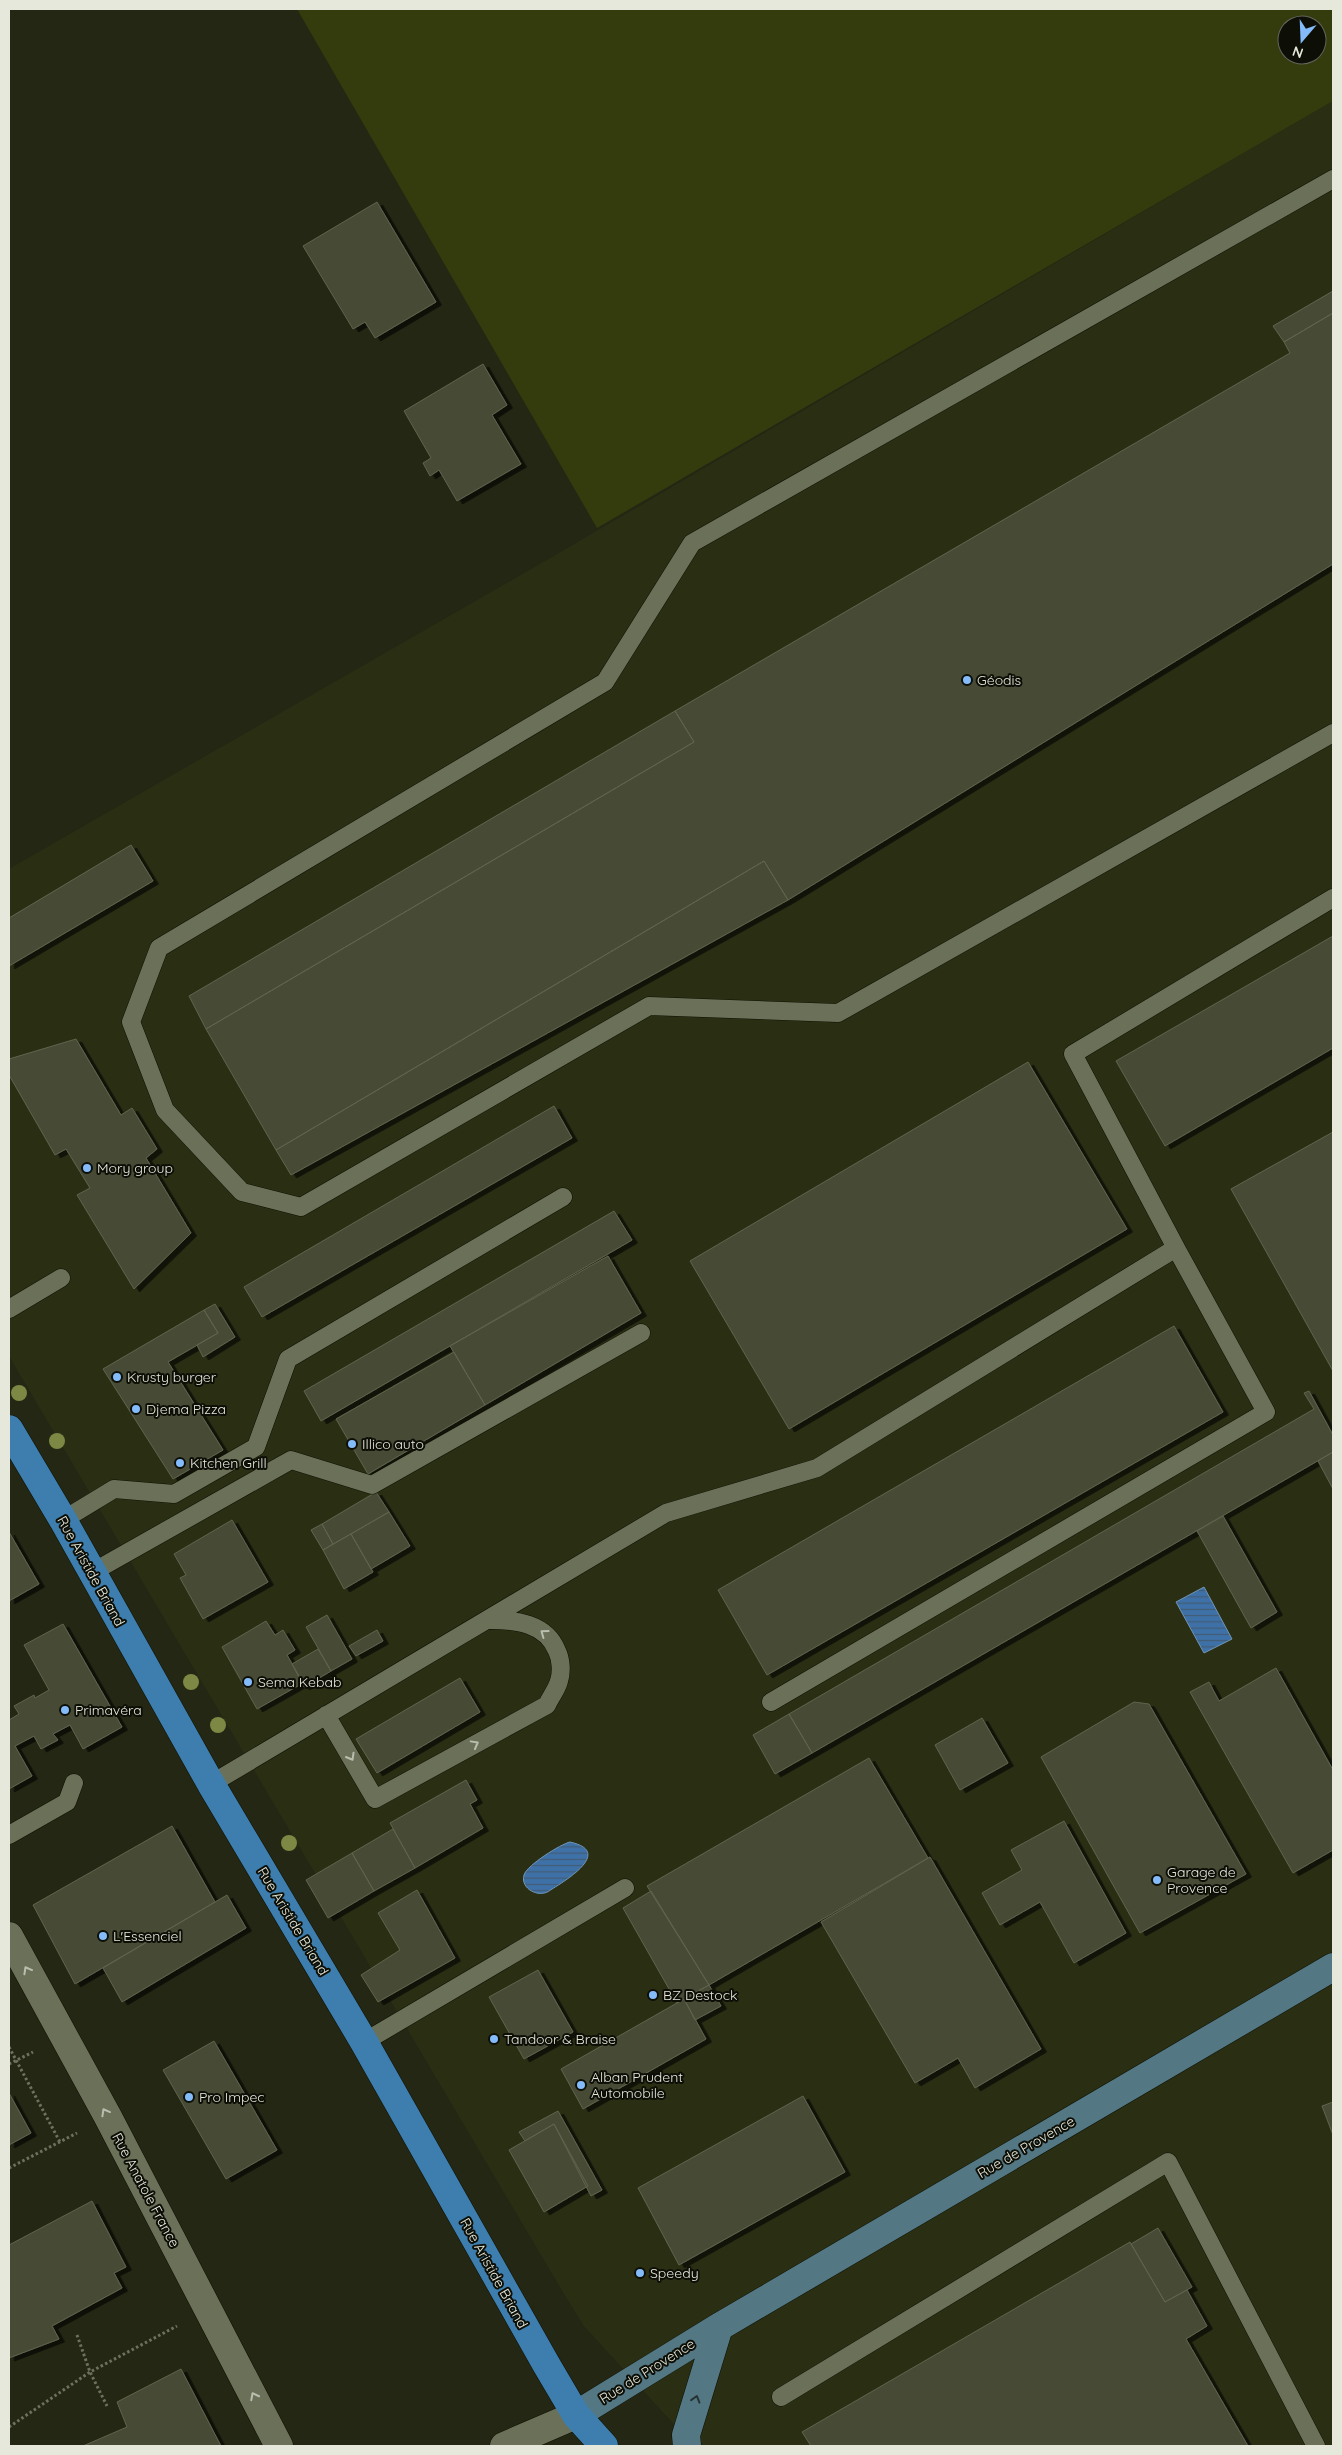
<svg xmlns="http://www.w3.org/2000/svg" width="1342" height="2455" font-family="Quicksand,sans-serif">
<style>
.built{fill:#2a2f14}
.grass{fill:#343b0d;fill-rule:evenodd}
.water{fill:url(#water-rules);stroke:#7095b7}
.building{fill:#474c36;stroke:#5f644d;filter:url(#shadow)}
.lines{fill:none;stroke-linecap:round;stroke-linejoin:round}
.service-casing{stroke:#0d1001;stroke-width:19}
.minor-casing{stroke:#0d1001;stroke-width:29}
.secondary-casing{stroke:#0d1001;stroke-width:29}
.primary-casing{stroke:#0d1001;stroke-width:29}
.path{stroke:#6e7160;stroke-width:3;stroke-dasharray:2.5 2.5;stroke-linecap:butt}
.service{stroke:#6b7059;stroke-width:18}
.minor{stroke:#6b7059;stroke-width:28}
.secondary{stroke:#547784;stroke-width:28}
.primary{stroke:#3d7eaf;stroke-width:28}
.tree{fill:#7d8844}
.oneway{stroke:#babeae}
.oneway2{stroke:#263333}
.poi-dot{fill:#84bcfb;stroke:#0d0f07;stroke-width:2}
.labels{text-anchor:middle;stroke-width:4;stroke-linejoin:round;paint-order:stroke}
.poi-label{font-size:14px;fill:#e5e8db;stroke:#0d0f07;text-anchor:start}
.street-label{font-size:14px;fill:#e5e8db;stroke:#0d0f07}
</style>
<defs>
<pattern id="water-rules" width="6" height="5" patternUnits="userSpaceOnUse" patternTransform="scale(1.25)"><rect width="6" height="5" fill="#3e71a8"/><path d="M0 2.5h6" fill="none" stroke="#425c75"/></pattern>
<filter id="shadow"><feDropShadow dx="5.5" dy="3" stdDeviation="0" flood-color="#0009"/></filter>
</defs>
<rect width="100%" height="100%" fill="#242713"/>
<path class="built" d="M1333,101V2446H694L584,2326L563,2292L9,1356V869L547,560Z"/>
<path class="grass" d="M297,9H1333V101L597,528ZM1287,25H1317V55H1287Z"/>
<path class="water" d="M1204,1587L1232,1639L1204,1653L1176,1602Z
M570,1842C615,1852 563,1882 549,1891C539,1898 520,1889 524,1875C527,1865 561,1844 570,1842Z"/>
<path class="building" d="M377,202L436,302L375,338L365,322L353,329L303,246Z
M1333,291V313L1284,342L1273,326Z
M1333,313V564L788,900L764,861L276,1150L206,1029L694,742L675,711L1290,353L1284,342Z
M483,364L507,405L492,415L521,464L457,501L439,470L430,476L423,463L431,458L404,411Z
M675,711L694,742L206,1029L189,996Z
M131,845L153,881L9,966V918Z
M764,861L788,900L291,1175L276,1150Z
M1333,936V1048L1165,1146L1116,1061Z
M76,1039L121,1115L132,1108L157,1149L146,1158L191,1233L134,1289L77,1195L90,1188L66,1149L55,1155L9,1075V1059Z
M1028,1062L1127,1229L789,1429L690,1261Z
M554,1106L572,1138L262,1317L244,1287Z
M1333,1132V1371L1231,1189Z
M614,1211L632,1240L321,1421L304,1391Z
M608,1256L641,1313L485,1405L450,1346Z
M215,1304L235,1337L203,1357L197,1345L218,1333L204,1310Z
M204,1310L218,1333L168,1362L223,1450L173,1479L103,1369Z
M1174,1326L1223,1412L767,1675L718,1590Z
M454,1352L485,1405L368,1474L336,1419Z
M1309,1391L1333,1435V1452L812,1753L789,1714L1314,1409L1304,1393Z
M1333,1452V1489L1318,1461Z
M376,1492L389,1512L333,1544L322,1524Z
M389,1512L410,1546L371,1569L351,1534Z
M1223,1516L1277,1612L1251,1628L1197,1531Z
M232,1520L268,1582L203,1619L180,1578L186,1575L174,1554Z
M322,1524L333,1544L323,1550L311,1530Z
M9,1532L39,1584L9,1601Z
M351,1534L373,1572L344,1589L323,1550Z
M327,1615L352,1659L331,1671L306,1627Z
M266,1621L275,1635L283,1630L295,1650L287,1655L303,1683L257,1709L222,1647Z
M63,1624L122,1727L83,1749L70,1725L53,1734L58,1740L41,1749L34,1736L15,1746L32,1776L9,1789V1720L19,1714L14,1706L34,1695L35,1698L49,1690L24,1645Z
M377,1630L383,1641L356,1656L349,1646Z
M318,1649L331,1671L304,1687L292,1664Z
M1276,1668L1333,1770V1850L1293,1873L1190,1692L1209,1682L1219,1701Z
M460,1678L480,1712L377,1773L356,1739Z
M1134,1702L1149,1704L1246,1874L1140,1933L1041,1757Z
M789,1714L812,1753L775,1774L753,1735Z
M982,1718L1008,1763L960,1790L935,1745Z
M869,1758L928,1858L709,1985L647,1886Z
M466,1780L477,1800L470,1804L483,1828L415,1868L390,1823Z
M1064,1821L1126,1933L1074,1963L1040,1902L1000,1925L982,1893L1022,1870L1011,1850Z
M172,1826L215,1902L75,1984L33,1905Z
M393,1829L415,1868L374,1891L352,1853Z
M352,1853L374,1891L328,1918L306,1880Z
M930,1857L1041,2049L975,2088L958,2058L915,2083L821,1922Z
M417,1890L455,1958L378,2002L361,1975L400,1950L378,1913Z
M651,1891L709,1985L677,2003L623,1908Z
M227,1895L246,1928L122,2002L103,1968Z
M538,1970L573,2032L524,2059L489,1997Z
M709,1985L721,2006L695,2020L684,1999Z
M684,1999L706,2039L583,2109L561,2069Z
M214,2041L277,2150L226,2179L163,2070Z
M9,2093L31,2133L9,2145Z
M803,2096L845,2172L679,2265L638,2188Z
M1333,2102V2135L1322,2106Z
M558,2111L602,2190L591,2196L554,2124L525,2141L519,2132Z
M554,2124L588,2186L544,2212L509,2150Z
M92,2201L126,2267L114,2273L122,2288L52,2326L59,2339L9,2358V2245Z
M1158,2228L1192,2287L1165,2302L1131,2244Z
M1130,2242L1165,2302L1187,2290L1207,2326L1186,2339L1248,2446H811L802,2432Z
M181,2369L221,2446H83L127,2427L117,2402Z"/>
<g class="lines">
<g class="service-casing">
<path id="service" d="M1333,179L692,543L605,682L159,948L131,1022L165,1110L242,1192L301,1207L649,1006L838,1013L1333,733
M9,1309L61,1278
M63,1520L114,1489L174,1494L256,1447L288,1359L563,1197
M91,1573L291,1460L372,1485L641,1333
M771,1702L1266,1412L1176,1248
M326,1715L375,1799L547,1705C550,1698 557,1689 559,1681C562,1672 561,1659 557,1651C546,1623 516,1620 489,1620
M211,1784L666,1513L817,1468L1176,1248L1073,1054L1333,898
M9,1835L67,1802L74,1783
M364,2042L625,1888
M781,2397L1168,2162L1316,2446"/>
</g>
<g class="minor-casing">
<path id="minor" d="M9,1936L108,2117L279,2446
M504,2446L576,2415"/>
</g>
<g class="secondary-casing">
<path id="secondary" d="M576,2415L719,2327L1333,1967
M687,2446L686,2435L719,2327"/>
</g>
<g class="primary-casing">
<path id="primary" d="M9,1429L63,1520L211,1784L364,2042L546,2364L576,2415L604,2446"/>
</g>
<path class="path" d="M9,2047L60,2142
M9,2064L33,2052
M9,2168L77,2133
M77,2335L90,2372L107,2406
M9,2427L90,2372L177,2326"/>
<use href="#service" class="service"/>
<use href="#minor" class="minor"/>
<use href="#secondary" class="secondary"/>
<use href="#primary" class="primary"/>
</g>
<g class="tree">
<circle cx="19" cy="1393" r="8"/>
<circle cx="57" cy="1441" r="8"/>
<circle cx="191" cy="1682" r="8"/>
<circle cx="218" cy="1725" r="8"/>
<circle cx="289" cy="1843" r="8"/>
</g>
<defs><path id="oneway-chevron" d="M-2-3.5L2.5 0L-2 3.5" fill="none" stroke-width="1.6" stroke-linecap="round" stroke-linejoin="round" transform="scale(1.25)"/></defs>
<g class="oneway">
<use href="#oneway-chevron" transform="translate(544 1633) rotate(-144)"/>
<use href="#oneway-chevron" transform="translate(475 1744) rotate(-29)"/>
<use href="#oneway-chevron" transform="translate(351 1757) rotate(60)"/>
<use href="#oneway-chevron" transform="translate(27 1970) rotate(-119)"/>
<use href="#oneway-chevron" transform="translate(105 2112) rotate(-119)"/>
<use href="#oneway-chevron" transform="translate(254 2396) rotate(-117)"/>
</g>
<use class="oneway2" href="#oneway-chevron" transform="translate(696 2399) rotate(-73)"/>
<g class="poi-dot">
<circle cx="967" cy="680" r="5"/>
<circle cx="87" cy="1168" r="5"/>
<circle cx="117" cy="1377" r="5"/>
<circle cx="136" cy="1409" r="5"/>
<circle cx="352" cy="1444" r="5"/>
<circle cx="180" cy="1463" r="5"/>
<circle cx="248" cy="1682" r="5"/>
<circle cx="65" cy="1710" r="5"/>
<circle cx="1157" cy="1880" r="5"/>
<circle cx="103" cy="1936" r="5"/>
<circle cx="653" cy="1995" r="5"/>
<circle cx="494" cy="2039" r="5"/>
<circle cx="581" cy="2085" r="5"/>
<circle cx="189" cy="2097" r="5"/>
<circle cx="640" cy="2273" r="5"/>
</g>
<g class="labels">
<g class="poi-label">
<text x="977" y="685">Géodis</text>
<text x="97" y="1173">Mory group</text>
<text x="127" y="1382">Krusty burger</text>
<text x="146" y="1414">Djema Pizza</text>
<text x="362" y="1449">Illico auto</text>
<text x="190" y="1468">Kitchen Grill</text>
<text x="258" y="1687">Sema Kebab</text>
<text x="75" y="1715">Primavéra</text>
<text x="1167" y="1877">Garage de<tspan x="1167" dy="16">Provence</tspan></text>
<text x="113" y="1941">L'Essenciel</text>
<text x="663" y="2000">BZ Destock</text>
<text x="504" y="2044">Tandoor &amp; Braise</text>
<text x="591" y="2082">Alban Prudent<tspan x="591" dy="16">Automobile</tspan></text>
<text x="199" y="2102">Pro Impec</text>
<text x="650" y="2278">Speedy</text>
</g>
<g class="street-label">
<text transform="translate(91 1571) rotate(61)" y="5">Rue Aristide Briand</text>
<text transform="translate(293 1921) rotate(59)" y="5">Rue Aristide Briand</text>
<text transform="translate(1026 2147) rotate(-30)" y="5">Rue de Provence</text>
<text transform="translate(146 2190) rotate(62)" y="5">Rue Anatole France</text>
<text transform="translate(494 2273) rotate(61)" y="5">Rue Aristide Briand</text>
<text transform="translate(647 2371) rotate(-32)" y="5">Rue de Provence</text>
</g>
</g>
<rect width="1342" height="2455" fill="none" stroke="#e5e8db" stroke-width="20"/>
<g transform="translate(1302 40) rotate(199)"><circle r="24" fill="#0d0f07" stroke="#63665c"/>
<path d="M0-4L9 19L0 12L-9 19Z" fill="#84bcfb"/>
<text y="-8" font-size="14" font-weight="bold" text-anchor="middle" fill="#e5e8db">N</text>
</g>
</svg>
